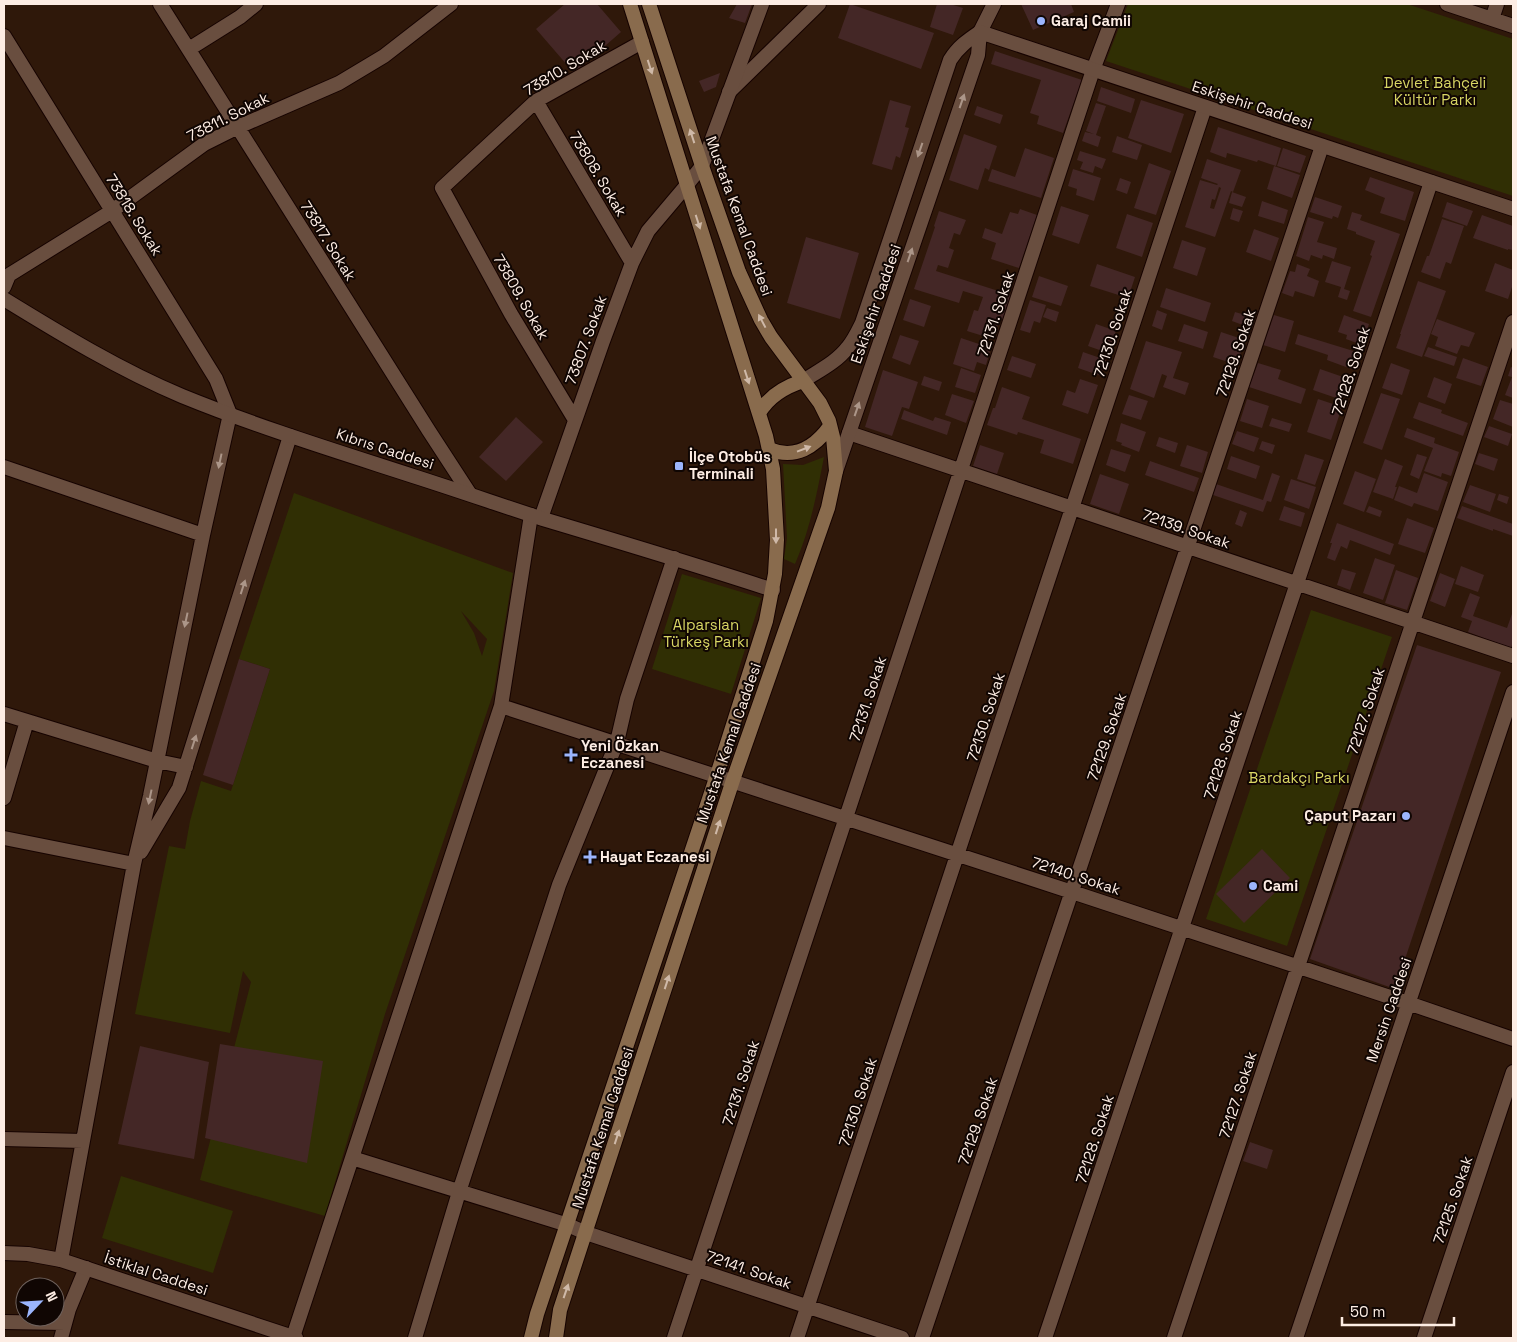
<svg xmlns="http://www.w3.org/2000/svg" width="1517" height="1342" font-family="'Space Grotesk',sans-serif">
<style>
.green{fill:#302f04;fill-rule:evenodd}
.building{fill:#442726;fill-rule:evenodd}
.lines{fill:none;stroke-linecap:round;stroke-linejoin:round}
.minor-casing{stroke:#160300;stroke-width:16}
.tertiary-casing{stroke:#160300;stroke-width:16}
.secondary-casing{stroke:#160300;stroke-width:16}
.minor{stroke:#694e3f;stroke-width:14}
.tertiary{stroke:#694e3f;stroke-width:14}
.secondary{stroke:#896b4d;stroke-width:14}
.oneway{fill:#cfb9a8}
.oneway2{fill:#ac9689}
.poi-dot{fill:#9bb5fd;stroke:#100603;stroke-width:2}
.labels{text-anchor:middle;stroke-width:4;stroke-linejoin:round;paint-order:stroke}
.poi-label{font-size:15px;font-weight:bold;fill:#fdede4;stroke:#100603;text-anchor:start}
.street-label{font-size:15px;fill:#fdede4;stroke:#100603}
.park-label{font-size:15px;fill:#d8d664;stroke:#100603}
</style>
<rect width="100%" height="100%" fill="#2f180a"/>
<path class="green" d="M1128,4H1407L1513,39V196L1106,61Z
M824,457C817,493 810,530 795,564L784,559L787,538L783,464L803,465Z
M294,493L513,573L494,691L385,1014L325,1216L200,1180L251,982L243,971L230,1033L135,1014L169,846L185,849L190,821L201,781L231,791L270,669L239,659ZM461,611L487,639L482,656L474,633Z
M682,574L761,598L731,694L652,669Z
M1311,610L1392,637L1287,946L1206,919Z
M121,1176L233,1211L213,1273L102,1238Z"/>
<path class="building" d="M565,4H597L621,32L574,73L536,29Z
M737,4H752L745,23L729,18Z
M850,4L934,33L921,69L838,38Z
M937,4H950L963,8L953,35L930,27Z
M1021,4H1071L1074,12L1033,30Z
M995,51L1082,80L1063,133L1037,124L1039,116L1030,113L1041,80L991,64Z
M720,73L716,87L704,92L699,81Z
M1101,87L1135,99L1131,113L1097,101Z
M890,100L911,106L905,127L909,128L900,158L896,156L892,170L872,164Z
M1141,100L1184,114L1171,153L1128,138Z
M1096,103L1106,106L1096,135L1101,137L1098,147L1082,141L1085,132L1094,134L1086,131Z
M977,106L1003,115L1000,124L974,115Z
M1218,127L1281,148L1276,166L1258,160L1257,162L1227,153L1226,158L1210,152Z
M964,134L997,146L989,170L985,168L978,190L949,180Z
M1117,136L1142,145L1137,160L1112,152Z
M1025,148L1054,158L1041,198L988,181L992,169L1015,177Z
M1283,148L1306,156L1300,173L1277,166Z
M1080,151L1106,159L1102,169L1095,166L1093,173L1080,169L1083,162L1077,160Z
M1207,159L1241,170L1233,192L1231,191L1215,237L1185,227L1200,180L1217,185L1218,184L1201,178ZM1219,187L1221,188L1214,209L1210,208L1212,199L1215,200Z
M1149,163L1171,171L1156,215L1134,208Z
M1274,166L1300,175L1292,198L1267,189Z
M1073,169L1101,178L1094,201L1076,195L1077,189L1068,186Z
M1370,177L1414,192L1405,221L1380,213L1385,198L1365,190Z
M1120,178L1131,182L1127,194L1116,190Z
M1232,192L1246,197L1242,207L1229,203Z
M1315,197L1342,206L1338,218L1333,216L1332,219L1310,212Z
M1262,201L1288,210L1284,224L1258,216Z
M1447,202L1473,211L1467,226L1442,217Z
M1061,206L1089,215L1079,244L1052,235Z
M1233,208L1243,211L1239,222L1230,219Z
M1020,209L1037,215L1019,268L991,259L996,243L982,238L985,228L1002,234L1010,212L1018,214Z
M939,211L966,220L960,235L954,233L949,248L954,250L948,268L938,265L936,271L1011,295L1003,320L1000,319L993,339L967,331L974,310L978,311L983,297L963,291L959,303L914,289L935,227L934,226Z
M1352,212L1362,215L1360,220L1400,234L1371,317L1353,311L1372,256L1370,255L1375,241L1356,234V232L1347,229Z
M1127,214L1153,223L1142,257L1116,248Z
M1482,215L1513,226V250L1508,249V250L1473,238Z
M1308,217L1324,222L1317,242L1337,248L1334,259L1323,255L1322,259L1311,255L1309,261L1296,256Z
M1442,219L1464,226L1451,264L1446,262L1440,279L1421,272L1427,256H1429Z
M1254,229L1279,238L1271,261L1246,252Z
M806,237L859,253L840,319L787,303Z
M1182,240L1206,248L1197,276L1173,268Z
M1332,261L1351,267L1344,289L1350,291L1347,300L1338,297L1341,287L1325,282Z
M1495,263L1513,270V284L1508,299L1485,291Z
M1097,264L1135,277L1128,298L1090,286Z
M1297,264L1310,269L1307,276L1319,281L1314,297L1295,291L1293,297L1282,293L1290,271L1295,272Z
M1039,276L1068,286L1061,306L1032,297Z
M1418,281L1446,291L1422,357L1396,348L1401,334H1400Z
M1166,288L1211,303L1205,322L1160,307Z
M910,299L931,306L924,327L903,320Z
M1030,300L1046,305L1040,323L1034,321L1030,333L1020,330Z
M1047,308L1059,312L1056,322L1043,317Z
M1157,310L1167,314L1162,330L1152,326Z
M1235,312L1252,317L1248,327L1232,321Z
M1274,315L1294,321L1285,352L1263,345Z
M1344,315L1369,324L1362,345L1346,339L1347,335L1338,332Z
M1437,319L1475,333L1469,347L1461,345L1457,354L1435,346L1438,337L1431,334Z
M1096,324L1116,331L1108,353L1088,346Z
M1184,324L1208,332L1203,349L1178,341Z
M1221,332L1245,340L1237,365L1213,357Z
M1298,334L1360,353L1354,370L1327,360L1328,355L1295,344Z
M900,335L919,341L910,365L892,358Z
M961,338L991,348L986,365L977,362L974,371L953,364Z
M1146,341L1182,352L1173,378L1189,383L1185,395L1163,387L1167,376L1162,374L1154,398L1130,389Z
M1428,347L1457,357L1454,366L1424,356Z
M1083,352L1106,360L1101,376L1078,368Z
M1012,356L1036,364L1031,378L1007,370Z
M1463,358L1488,367L1481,386L1456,378Z
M1258,363L1281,370L1278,379L1306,389L1301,404L1249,387Z
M1391,363L1410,370L1402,395L1382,388Z
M1511,367L1513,368V398L1505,395L1512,377L1508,376Z
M961,368L981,375L975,393L955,387Z
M1320,369L1349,379L1342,400L1313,390Z
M883,370L918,382L909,409L902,407L892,436L865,427Z
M924,376L942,382L939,391L921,385Z
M1434,377L1452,384L1445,404L1427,397Z
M1080,379L1098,385L1088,414L1062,405L1067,390L1075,393Z
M1002,387L1030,397L1022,419L1081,439L1073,464L1040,453L1044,440L1018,432L1017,435L987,425L993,408H995Z
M1381,393L1400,399L1382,450L1363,443Z
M952,394L974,401L966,423L945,415Z
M1129,395L1148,401L1141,420L1122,414Z
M1247,399L1269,406L1262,428L1240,421Z
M1318,399L1342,407L1331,440L1307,432Z
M1500,400L1513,404V427L1493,419Z
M1419,402L1442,410L1441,413L1468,423L1463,436L1413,418Z
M904,410L933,421L935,417L951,422L947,435L901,419Z
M516,417L543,442L506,481L479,457Z
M1272,418L1292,424L1289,432L1269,426Z
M1121,423L1146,432L1139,452L1121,445L1122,443L1116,441Z
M1489,426L1512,434L1508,446L1484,437Z
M1407,428L1435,438L1434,443L1459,452L1451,476L1442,473L1441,477L1424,471L1433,448L1404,437Z
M1237,431L1259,438L1254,452L1232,444Z
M1159,437L1178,443L1175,453L1156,446Z
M1262,441L1275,445L1272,454L1259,449Z
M980,445L1004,453L997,474L973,466Z
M1187,445L1208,452L1202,473L1180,466Z
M1111,449L1131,455L1125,472L1106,465Z
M1479,453L1498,459L1494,471L1475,464Z
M1305,454L1324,460L1315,485L1297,479Z
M1417,454L1427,457L1419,479L1410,475Z
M1231,456L1260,466L1256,479L1227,469Z
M1385,459L1403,466L1395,487H1397L1393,499L1373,492Z
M1150,461L1199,478L1194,492L1145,475Z
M1355,471L1376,479L1364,512L1343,504Z
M1272,473L1280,476L1271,502L1267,501L1263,512L1213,495L1216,484L1263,500Z
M1424,473L1448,482L1438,511L1414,503L1412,507L1394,500L1399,486L1417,493Z
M1100,474L1129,484L1119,514L1090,504Z
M1291,479L1316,487L1309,509L1284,500Z
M1470,485L1496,494L1490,512L1463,502Z
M1499,494L1509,497L1507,504L1497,500Z
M1284,506L1305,513L1301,527L1279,520Z
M1369,506L1382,511L1380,517L1366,512Z
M1462,506L1513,524V536L1493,529V531L1457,518Z
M1240,510L1247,513L1242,527L1235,524Z
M1407,518L1434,528L1425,553L1398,544Z
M1337,523L1394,544L1390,555L1350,540L1347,549L1341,546L1335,561L1327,558L1332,543H1330Z
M1375,558L1395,565L1383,600L1363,593Z
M1461,566L1484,575L1478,592L1455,584Z
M1342,569L1356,573L1350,590L1337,585Z
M1396,570L1418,578L1407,610L1385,603Z
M1440,573L1455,579L1445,607L1430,601Z
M1470,593L1480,597L1473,616L1507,628L1513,611V642L1511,648L1468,632L1472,621L1461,617Z
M1417,645L1501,672L1395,989L1310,959Z
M239,659L270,669L233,785L203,775Z
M1262,849L1290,878L1244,923L1216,894Z
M220,1044L323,1061L307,1163L205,1138Z
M140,1046L209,1062L194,1159L118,1144Z
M1250,1142L1273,1150L1267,1169L1243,1161Z"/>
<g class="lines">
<g class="minor-casing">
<path id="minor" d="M160,4L429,431L470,494
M1447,4L1513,26
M1492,19L1497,4
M980,32L994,4
M4,36L216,379L230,414L203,535L150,796L134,864L61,1260
M189,49L240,17L256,4
M729,92L819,4
M536,101L632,263
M4,287L9,275L112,211L204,144L238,127L339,83L384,56L451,4
M575,420L511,314L442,188L536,101L642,42
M849,433L1513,656
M4,467L203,535
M541,518L603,341L632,263L648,231L686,186
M501,706L1072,892L1408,1003L1513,1039
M4,714L157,761L186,767
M4,798L27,721
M4,838L134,864
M141,852L179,788L290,436
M4,1139L83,1141
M352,1158L568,1225L586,1233L902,1338
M4,1322L65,1323
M293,1337L501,706L531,515
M61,1338L69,1309L86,1268
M415,1338L459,1192L559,885L617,742L627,699L674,558
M674,1338L1093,70L1118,4
M797,1338L1205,107
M922,1338L1322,146
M1045,1338L1431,182
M1174,1338L1513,322
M1296,1338L1513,692
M1424,1338L1513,1072"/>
</g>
<g class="tertiary-casing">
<path id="tertiary" d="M980,32L1513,209
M686,186L702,166L762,4
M4,299C61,334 120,370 182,396C258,427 336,451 413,476C457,490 500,505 543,519C620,542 697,565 773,590
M803,381C818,371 837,362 848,347C854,340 858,331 862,323L950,60C958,47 968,40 980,32
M836,471L978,55L980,32
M4,1253L28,1254L61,1260L296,1338"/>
</g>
<g class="secondary-casing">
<path id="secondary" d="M759,413C769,396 784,387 803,381
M769,449C795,460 815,447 830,426
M531,1338L537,1314L717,775L766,621L775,574L777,540L773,469L766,436L630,4
M556,1338L560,1310L733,780L828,508L836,471L833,437L829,421L820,403L771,337L761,320L739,272L702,166L649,4"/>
</g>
<use href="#minor" class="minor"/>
<use href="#tertiary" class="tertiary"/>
<use href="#secondary" class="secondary"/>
</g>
<defs><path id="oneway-solid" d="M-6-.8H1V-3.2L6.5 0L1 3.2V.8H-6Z" transform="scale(1.25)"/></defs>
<g class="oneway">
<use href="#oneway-solid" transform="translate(650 67) rotate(72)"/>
<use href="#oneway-solid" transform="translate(692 136) rotate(-108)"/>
<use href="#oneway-solid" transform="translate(698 222) rotate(72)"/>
<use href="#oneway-solid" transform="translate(762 321) rotate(-118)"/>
<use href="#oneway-solid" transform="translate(747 377) rotate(72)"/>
<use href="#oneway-solid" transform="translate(804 449) rotate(-21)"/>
<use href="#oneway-solid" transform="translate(776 536) rotate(90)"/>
<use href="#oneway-solid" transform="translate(718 827) rotate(-72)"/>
<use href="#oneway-solid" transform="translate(667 982) rotate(-72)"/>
<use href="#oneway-solid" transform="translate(617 1137) rotate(-72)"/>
<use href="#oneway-solid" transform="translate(566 1291) rotate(-71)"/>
</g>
<g class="oneway2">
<use href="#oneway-solid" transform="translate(962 101) rotate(-71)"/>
<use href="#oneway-solid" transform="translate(920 150) rotate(109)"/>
<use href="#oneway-solid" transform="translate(910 255) rotate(-71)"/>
<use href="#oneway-solid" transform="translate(857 409) rotate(-71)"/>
<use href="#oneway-solid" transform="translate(220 461) rotate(102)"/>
<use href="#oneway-solid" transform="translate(243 587) rotate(-72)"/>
<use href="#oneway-solid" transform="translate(186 620) rotate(102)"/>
<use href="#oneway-solid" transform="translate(194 742) rotate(-72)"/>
<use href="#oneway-solid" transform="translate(150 797) rotate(102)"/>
</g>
<g class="poi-dot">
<circle cx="1041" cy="21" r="5"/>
<rect x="674" y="461" width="10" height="10" rx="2.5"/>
<path d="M568.5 747.5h5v5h5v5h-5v5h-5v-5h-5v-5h5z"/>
<circle cx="1406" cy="816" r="5"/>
<path d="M587.5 849.5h5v5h5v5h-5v5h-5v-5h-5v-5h5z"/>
<circle cx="1253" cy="886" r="5"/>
</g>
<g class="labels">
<g class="poi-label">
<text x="1051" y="26">Garaj Camii</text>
<text x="689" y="462">İlçe Otobüs<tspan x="689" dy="17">Terminali</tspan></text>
<text x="581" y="751">Yeni Özkan<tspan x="581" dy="17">Eczanesi</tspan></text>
<text x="1396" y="821" text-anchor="end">Çaput Pazarı</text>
<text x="600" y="862">Hayat Eczanesi</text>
<text x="1263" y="891">Cami</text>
</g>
<g class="street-label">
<text transform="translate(565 68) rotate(-31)" y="5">73810. Sokak</text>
<text transform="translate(1252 105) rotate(18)" y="5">Eskişehir Caddesi</text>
<text transform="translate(228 117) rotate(-27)" y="5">73811. Sokak</text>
<text transform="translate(598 174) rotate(59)" y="5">73808. Sokak</text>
<text transform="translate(134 215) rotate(58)" y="5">73818. Sokak</text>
<text transform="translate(739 216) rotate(70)" y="5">Mustafa Kemal Caddesi</text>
<text transform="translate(328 241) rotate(58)" y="5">73817. Sokak</text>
<text transform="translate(521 297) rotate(60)" y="5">73809. Sokak</text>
<text transform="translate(876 304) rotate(-71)" y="5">Eskişehir Caddesi</text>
<text transform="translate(996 314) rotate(-72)" y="5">72131. Sokak</text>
<text transform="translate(1113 333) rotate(-72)" y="5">72130. Sokak</text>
<text transform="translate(586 340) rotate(-70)" y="5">73807. Sokak</text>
<text transform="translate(1236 353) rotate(-71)" y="5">72129. Sokak</text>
<text transform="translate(1351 371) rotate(-72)" y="5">72128. Sokak</text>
<text transform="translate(385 449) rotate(18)" y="5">Kıbrıs Caddesi</text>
<text transform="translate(1186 529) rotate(19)" y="5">72139. Sokak</text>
<text transform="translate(868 699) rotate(-72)" y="5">72131. Sokak</text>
<text transform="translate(1366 711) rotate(-72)" y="5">72127. Sokak</text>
<text transform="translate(986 717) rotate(-72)" y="5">72130. Sokak</text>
<text transform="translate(1107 737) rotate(-71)" y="5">72129. Sokak</text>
<text transform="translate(729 743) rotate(-71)" y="5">Mustafa Kemal Caddesi</text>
<text transform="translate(1223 755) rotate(-72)" y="5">72128. Sokak</text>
<text transform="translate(1076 876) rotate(18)" y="5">72140. Sokak</text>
<text transform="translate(1389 1010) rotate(-71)" y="5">Mersin Caddesi</text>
<text transform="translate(741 1083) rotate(-72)" y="5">72131. Sokak</text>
<text transform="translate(1238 1095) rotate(-72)" y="5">72127. Sokak</text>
<text transform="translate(858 1102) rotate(-72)" y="5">72130. Sokak</text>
<text transform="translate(978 1121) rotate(-71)" y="5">72129. Sokak</text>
<text transform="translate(603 1128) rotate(-72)" y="5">Mustafa Kemal Caddesi</text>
<text transform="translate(1095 1139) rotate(-72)" y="5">72128. Sokak</text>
<text transform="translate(1453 1200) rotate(-71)" y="5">72125. Sokak</text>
<text transform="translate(749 1270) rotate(19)" y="5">72141. Sokak</text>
<text transform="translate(156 1274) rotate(18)" y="5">İstiklal Caddesi</text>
</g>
<g class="park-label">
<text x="1435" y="88">Devlet Bahçeli<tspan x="1435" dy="17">Kültür Parkı</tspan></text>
<text x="706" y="630">Alparslan<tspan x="706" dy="17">Türkeş Parkı</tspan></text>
<text x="1299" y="783">Bardakçı Parkı</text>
</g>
</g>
<rect width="1517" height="1342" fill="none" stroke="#fdede4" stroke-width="10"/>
<g transform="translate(40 1302) rotate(65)"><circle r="24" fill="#100603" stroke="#6f625d"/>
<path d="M0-4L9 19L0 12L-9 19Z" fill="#9bb5fd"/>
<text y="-8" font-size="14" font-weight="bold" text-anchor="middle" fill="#fdede4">N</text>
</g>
<path d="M1342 1317v8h112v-8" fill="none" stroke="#fdede4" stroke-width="2.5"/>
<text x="1350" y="1317" font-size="15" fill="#fdede4" stroke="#100603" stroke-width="4" paint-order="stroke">50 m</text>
</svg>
